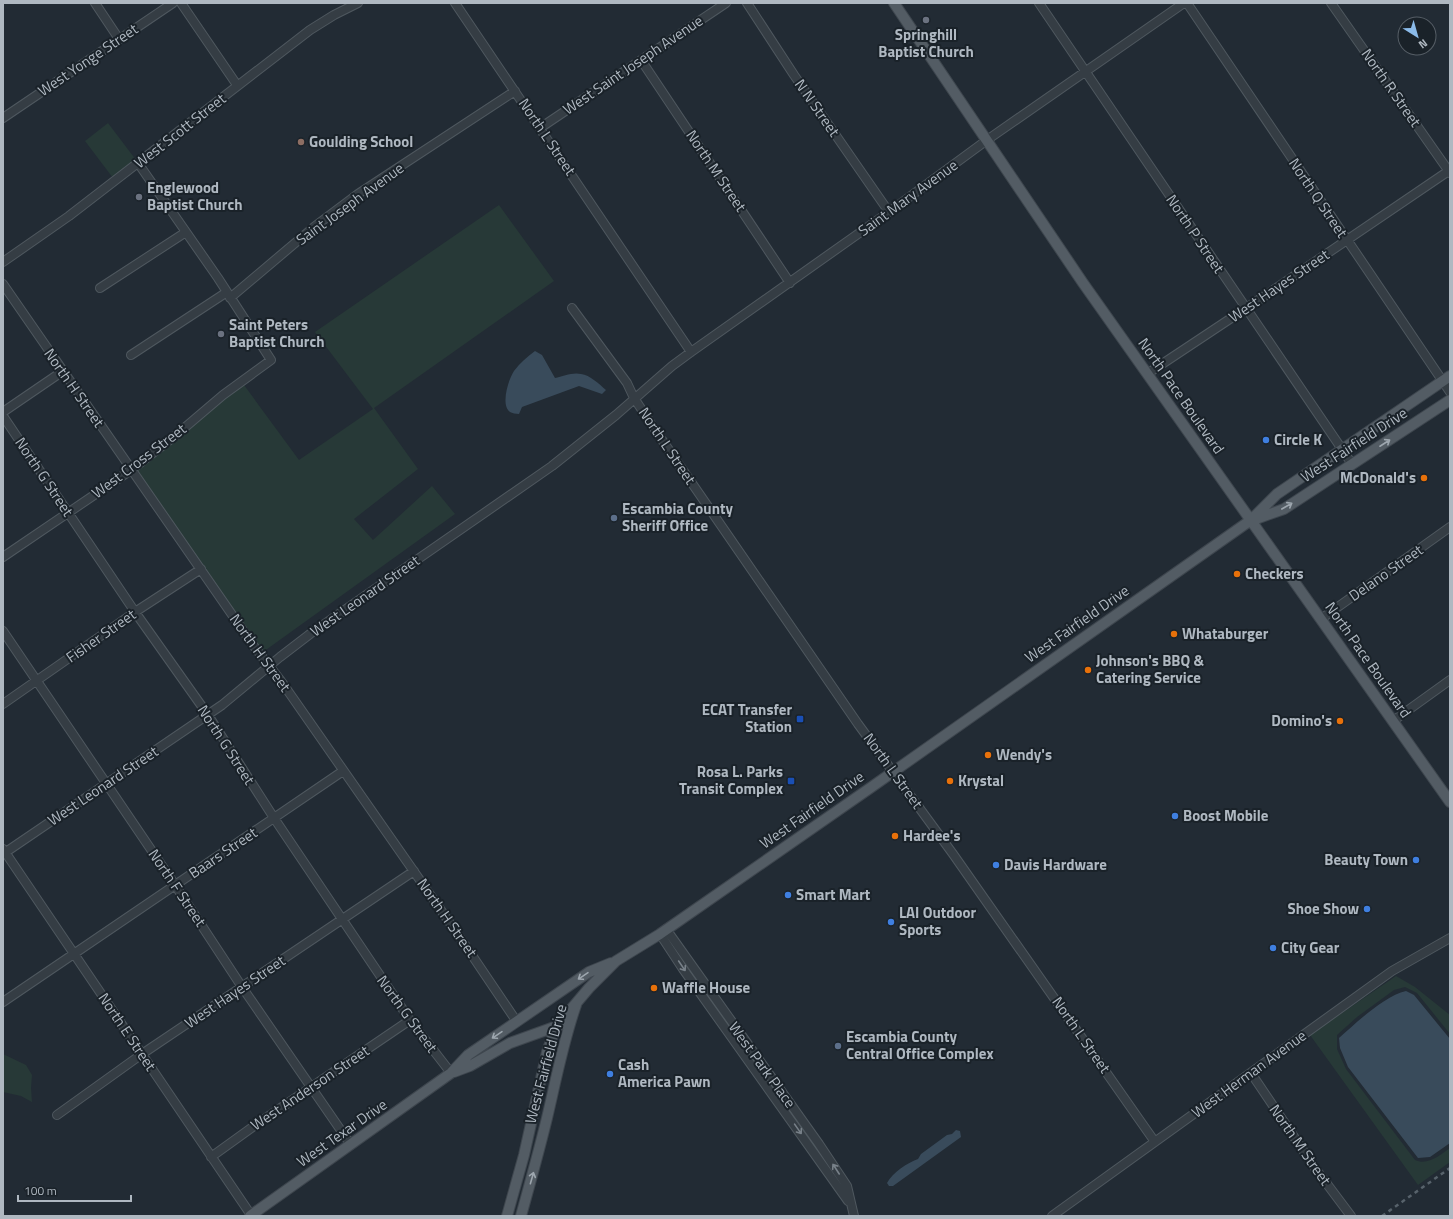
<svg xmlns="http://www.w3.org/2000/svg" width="1453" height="1219" font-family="'Titillium Web',sans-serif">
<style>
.green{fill:#273937}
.water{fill:#394b5b}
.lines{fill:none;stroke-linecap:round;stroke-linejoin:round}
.minor-casing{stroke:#4f585f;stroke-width:10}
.major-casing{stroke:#3e464e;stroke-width:12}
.minor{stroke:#353d44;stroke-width:8}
.major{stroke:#535c64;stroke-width:10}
.rail{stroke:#57626b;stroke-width:2.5;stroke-dasharray:4 4;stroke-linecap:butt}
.oneway{stroke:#9da6ae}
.oneway2{stroke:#788189}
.worship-dot{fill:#6b7280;stroke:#1a2229;stroke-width:1.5}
.education-dot{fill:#8d6e63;stroke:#1a2229;stroke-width:1.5}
.shop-dot{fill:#3f7fe0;stroke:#1a2229;stroke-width:1.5}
.food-dot{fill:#e8710a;stroke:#1a2229;stroke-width:1.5}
.service-dot{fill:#5c6f8a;stroke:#1a2229;stroke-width:1.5}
.transit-dot{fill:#1a4fb4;stroke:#1a2229;stroke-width:1.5}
.labels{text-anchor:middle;stroke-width:4;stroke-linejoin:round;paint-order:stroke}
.poi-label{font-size:15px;font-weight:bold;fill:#afb8c1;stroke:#1a2229;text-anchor:start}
.street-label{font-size:15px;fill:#afb8c1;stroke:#1a2229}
</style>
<rect width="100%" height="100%" fill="#222b34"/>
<path class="green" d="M108,123L136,160L113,178L85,141Z
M499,205L554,281L374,408L418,469L354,519L373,540L432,486L455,514L263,652L137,471L178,438L225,398L244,385L299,460L373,409L315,332Z
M1396,976L1415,987L1450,1015V1034L1417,993L1405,987L1394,990L1357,1017L1337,1035V1049L1346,1069L1415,1160C1428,1166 1440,1155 1450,1148V1162L1418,1185L1310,1035Z
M3,1054L26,1065L32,1075L31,1088L32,1102L21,1096L3,1092Z"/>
<path class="water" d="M535,351L542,355L555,378C563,376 573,372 581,374C590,375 599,384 606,390L602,394L579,386L522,407L519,414C516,414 512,413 510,412C500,405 509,378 514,371C520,363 527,357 535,351Z
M1406,991L1414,995L1450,1039V1143L1430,1157L1418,1158L1348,1067L1340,1048L1339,1038C1356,1023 1384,996 1406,991Z
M956,1130L960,1131L961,1137L893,1186H889L887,1183C893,1172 907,1163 918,1159L921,1154L947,1135L952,1134Z"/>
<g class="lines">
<g class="minor-casing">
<path id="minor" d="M95,3L119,39
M181,3L237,85
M455,3L691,352
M747,3L794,75L889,212
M1039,3L1352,464
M1187,3L1450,392
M1331,3L1450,173
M641,60L790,283
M3,118L173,3
M540,128L726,3
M3,262L69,216L310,30L334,15L358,3
M3,284L253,645L281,681L459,936L517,1022
M100,288L186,232
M230,298L314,227L358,194L515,91
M572,308L627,383L634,398L658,434L858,724L953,854L1155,1142
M131,355L227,292
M1147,374L1266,295L1450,170
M3,412L63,371
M3,416L135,612L208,715L274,818L410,1020L451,1073
M3,557L131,470L176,435L223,395L271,360L218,278L138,163
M1321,619L1450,527
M3,631L175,885L242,987L351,1145
M3,704L135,612L201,569
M1393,721L1450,680
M3,849L251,1215
M3,854L222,705L280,657L310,634L552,466L616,415L672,366L691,352L889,212L987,140L1184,3
M666,929L819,1144L847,1186L854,1216
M660,934L683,969L848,1201
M3,1002L343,771
M1251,1073L1315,1168L1351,1216
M57,1115L142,1054L414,871
M211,1157L254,1126L410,1020
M1052,1216L1392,971L1450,938"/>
</g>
<g class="major-casing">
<path id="major" d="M894,3L1083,283L1450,802
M1253,520L1284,509L1450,400
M454,1072L470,1066L510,1043L560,1025
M250,1216L451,1073L468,1055L589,972L611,963
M507,1216L524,1155L547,1052L556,1027L589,988L616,961L660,934L873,786L1251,520L1277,494L1450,376
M521,1216C530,1183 539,1151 547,1118C556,1080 563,1042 576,1005"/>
</g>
<use href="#minor" class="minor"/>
<use href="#major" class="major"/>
<path class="rail" d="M1382,1216L1450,1168"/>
</g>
<defs><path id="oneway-shaft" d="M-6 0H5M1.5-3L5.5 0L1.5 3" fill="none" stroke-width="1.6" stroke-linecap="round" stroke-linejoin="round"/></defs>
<g class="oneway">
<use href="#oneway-shaft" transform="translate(1385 443) rotate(-33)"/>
<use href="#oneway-shaft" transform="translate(1287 506) rotate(-30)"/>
<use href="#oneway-shaft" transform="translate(583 976) rotate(146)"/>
<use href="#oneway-shaft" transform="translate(497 1035) rotate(146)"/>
<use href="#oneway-shaft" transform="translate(532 1178) rotate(-74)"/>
</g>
<g class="oneway2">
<use href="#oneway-shaft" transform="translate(682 966) rotate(56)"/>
<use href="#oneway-shaft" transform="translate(798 1129) rotate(55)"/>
<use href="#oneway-shaft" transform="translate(836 1169) rotate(-123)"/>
</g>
<g class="worship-dot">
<circle cx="926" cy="20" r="4"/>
<circle cx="139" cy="197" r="4"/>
<circle cx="221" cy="334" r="4"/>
</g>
<circle class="education-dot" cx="301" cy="142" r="4"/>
<g class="shop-dot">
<circle cx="1266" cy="440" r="4"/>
<circle cx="1175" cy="816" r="4"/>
<circle cx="1416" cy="860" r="4"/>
<circle cx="996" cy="865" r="4"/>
<circle cx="788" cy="895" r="4"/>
<circle cx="1367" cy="909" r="4"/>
<circle cx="891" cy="922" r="4"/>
<circle cx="1273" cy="948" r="4"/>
<circle cx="610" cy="1074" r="4"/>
</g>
<g class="food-dot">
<circle cx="1424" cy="478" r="4"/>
<circle cx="1237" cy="574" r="4"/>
<circle cx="1174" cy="634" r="4"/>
<circle cx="1088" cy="670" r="4"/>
<circle cx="1340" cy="721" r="4"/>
<circle cx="988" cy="755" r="4"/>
<circle cx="950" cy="781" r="4"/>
<circle cx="895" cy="836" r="4"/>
<circle cx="654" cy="988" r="4"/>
</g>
<g class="service-dot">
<circle cx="614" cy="518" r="4"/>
<circle cx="838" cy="1046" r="4"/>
</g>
<g class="transit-dot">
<rect x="796" y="715" width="8" height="8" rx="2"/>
<rect x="787" y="777" width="8" height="8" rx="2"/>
</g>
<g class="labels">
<g class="poi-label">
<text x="926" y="40" text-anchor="middle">Springhill<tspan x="926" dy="17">Baptist Church</tspan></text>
<text x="309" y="147">Goulding School</text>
<text x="147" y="193">Englewood<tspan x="147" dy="17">Baptist Church</tspan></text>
<text x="229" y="330">Saint Peters<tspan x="229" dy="17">Baptist Church</tspan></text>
<text x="1274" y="445">Circle K</text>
<text x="1416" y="483" text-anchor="end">McDonald's</text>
<text x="622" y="514">Escambia County<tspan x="622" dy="17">Sheriff Office</tspan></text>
<text x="1245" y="579">Checkers</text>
<text x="1182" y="639">Whataburger</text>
<text x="1096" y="666">Johnson's BBQ &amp;<tspan x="1096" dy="17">Catering Service</tspan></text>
<text x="792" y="715" text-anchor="end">ECAT Transfer<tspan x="792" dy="17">Station</tspan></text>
<text x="1332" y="726" text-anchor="end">Domino's</text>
<text x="996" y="760">Wendy's</text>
<text x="783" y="777" text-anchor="end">Rosa L. Parks<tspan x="783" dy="17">Transit Complex</tspan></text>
<text x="958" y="786">Krystal</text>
<text x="1183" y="821">Boost Mobile</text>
<text x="903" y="841">Hardee's</text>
<text x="1408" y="865" text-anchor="end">Beauty Town</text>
<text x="1004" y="870">Davis Hardware</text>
<text x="796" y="900">Smart Mart</text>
<text x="1359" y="914" text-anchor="end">Shoe Show</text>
<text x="899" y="918">LAI Outdoor<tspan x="899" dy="17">Sports</tspan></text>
<text x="1281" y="953">City Gear</text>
<text x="662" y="993">Waffle House</text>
<text x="846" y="1042">Escambia County<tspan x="846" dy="17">Central Office Complex</tspan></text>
<text x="618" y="1070">Cash<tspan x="618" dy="17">America Pawn</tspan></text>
</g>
<g class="street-label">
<text transform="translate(88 60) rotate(-34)" y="5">West Yonge Street</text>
<text transform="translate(633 65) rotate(-34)" y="5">West Saint Joseph Avenue</text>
<text transform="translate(1391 88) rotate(55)" y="5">North R Street</text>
<text transform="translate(817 108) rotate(55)" y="5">N N Street</text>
<text transform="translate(180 131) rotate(-38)" y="5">West Scott Street</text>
<text transform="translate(547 137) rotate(56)" y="5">North L Street</text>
<text transform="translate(716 171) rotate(56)" y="5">North M Street</text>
<text transform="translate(908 198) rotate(-36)" y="5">Saint Mary Avenue</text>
<text transform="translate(1318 198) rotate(56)" y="5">North Q Street</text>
<text transform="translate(350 204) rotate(-36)" y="5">Saint Joseph Avenue</text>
<text transform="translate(1195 234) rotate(56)" y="5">North P Street</text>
<text transform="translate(1279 286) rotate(-34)" y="5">West Hayes Street</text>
<text transform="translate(74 388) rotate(55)" y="5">North H Street</text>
<text transform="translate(1181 396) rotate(55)" y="5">North Pace Boulevard</text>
<text transform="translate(1354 445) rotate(-33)" y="5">West Fairfield Drive</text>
<text transform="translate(667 446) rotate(56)" y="5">North L Street</text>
<text transform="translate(139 461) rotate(-37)" y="5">West Cross Street</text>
<text transform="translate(44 477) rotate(56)" y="5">North G Street</text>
<text transform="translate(1386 573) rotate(-35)" y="5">Delano Street</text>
<text transform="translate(365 596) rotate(-35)" y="5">West Leonard Street</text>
<text transform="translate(1077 624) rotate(-35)" y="5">West Fairfield Drive</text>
<text transform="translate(101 636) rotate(-35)" y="5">Fisher Street</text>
<text transform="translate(260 653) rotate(54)" y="5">North H Street</text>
<text transform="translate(1368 660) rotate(55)" y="5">North Pace Boulevard</text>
<text transform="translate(226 745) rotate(57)" y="5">North G Street</text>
<text transform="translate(893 771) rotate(54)" y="5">North L Street</text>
<text transform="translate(103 786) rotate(-34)" y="5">West Leonard Street</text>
<text transform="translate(812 810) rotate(-35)" y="5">West Fairfield Drive</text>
<text transform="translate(223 853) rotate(-34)" y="5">Baars Street</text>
<text transform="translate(177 888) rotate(56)" y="5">North F Street</text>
<text transform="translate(447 918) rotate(55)" y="5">North H Street</text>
<text transform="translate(235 992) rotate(-34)" y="5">West Hayes Street</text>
<text transform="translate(407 1014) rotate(54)" y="5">North G Street</text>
<text transform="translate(127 1032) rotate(56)" y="5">North E Street</text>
<text transform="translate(1081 1035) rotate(55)" y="5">North L Street</text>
<text transform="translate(546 1064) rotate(-75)" y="5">West Fairfield Drive</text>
<text transform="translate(762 1065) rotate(54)" y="5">West Park Place</text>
<text transform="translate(1249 1074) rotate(-36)" y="5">West Herman Avenue</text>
<text transform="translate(310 1088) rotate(-34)" y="5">West Anderson Street</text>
<text transform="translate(342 1133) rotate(-35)" y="5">West Texar Drive</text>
<text transform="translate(1300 1145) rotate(55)" y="5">North M Street</text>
</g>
</g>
<rect width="1453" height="1219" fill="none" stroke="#afb8c1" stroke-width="8"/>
<g transform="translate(1417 36) rotate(143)"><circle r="19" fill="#1a2229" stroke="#565e66"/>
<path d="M0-3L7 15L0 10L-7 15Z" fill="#8bbbea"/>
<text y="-6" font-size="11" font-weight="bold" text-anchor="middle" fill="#afb8c1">N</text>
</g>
<path d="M18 1195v6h113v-6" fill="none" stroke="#afb8c1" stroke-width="2"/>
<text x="24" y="1195" font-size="12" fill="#afb8c1" stroke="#1a2229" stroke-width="3" paint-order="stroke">100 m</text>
</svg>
